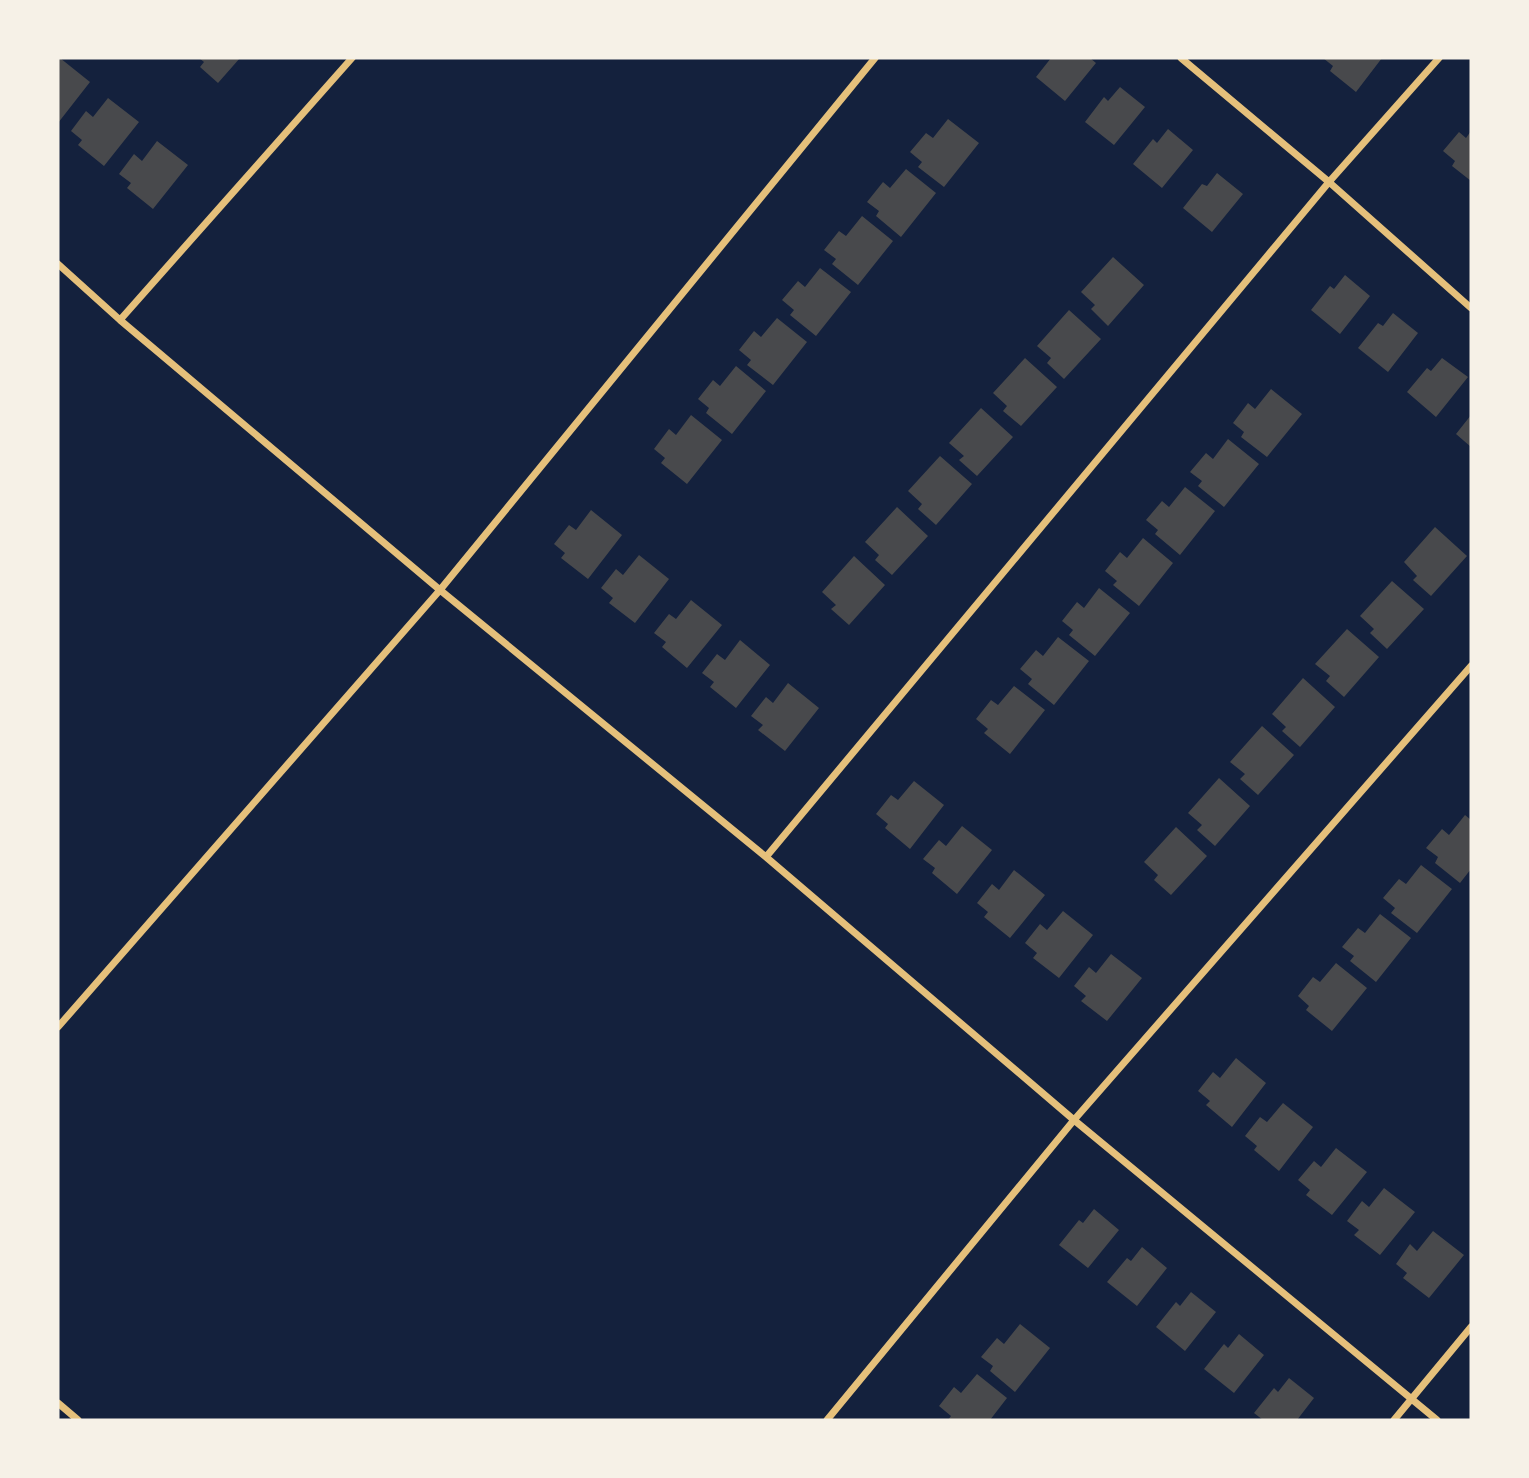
<svg xmlns="http://www.w3.org/2000/svg" width="1529" height="1478" font-family="Rubik,sans-serif">
<style>
.building{fill:#48494c}
.lines{fill:none;stroke-linecap:round;stroke-linejoin:round}
.minor{stroke:#e5c07b;stroke-width:7}
</style>
<rect width="100%" height="100%" fill="#14213d"/>
<path class="building" d="M60,58L90,82L58,123V60Z
M199,58H240L218,83L200,67L204,62Z
M1051,58H1090L1096,63L1065,101L1036,77Z
M1323,58H1382L1356,92L1330,71L1333,66Z
M1120,87L1145,107L1114,145L1085,122L1104,97L1108,101Z
M108,98L139,122L104,166L78,145L82,140L71,131L86,111L93,117Z
M948,119L979,143L944,187L918,167L922,162L910,152L926,133L933,138Z
M1168,129L1193,150L1162,188L1133,164L1153,139L1157,143Z
M1471,131V181L1452,166L1455,161L1443,151L1459,132L1466,138Z
M157,141L188,165L153,209L127,188L131,183L119,174L134,154L142,161Z
M906,169L936,193L901,237L876,216L879,211L867,202L883,182L890,188Z
M1217,173L1243,194L1212,232L1183,208L1202,184L1207,186Z
M862,216L893,241L858,285L832,264L836,259L824,250L839,231L846,236Z
M1113,257L1144,285L1108,326L1091,309L1095,305L1081,292Z
M820,268L851,292L816,336L790,315L794,310L782,300L798,281L805,287Z
M1345,275L1370,296L1340,334L1311,310L1330,286L1334,289Z
M1069,310L1101,339L1064,379L1047,363L1051,358L1037,346Z
M1393,313L1418,333L1388,372L1358,348L1378,323L1383,326Z
M777,318L807,342L773,385L747,365L751,360L739,350L754,331L761,337Z
M1025,358L1057,387L1021,426L1003,411L1007,406L993,393Z
M1442,358L1468,377L1436,417L1407,392L1427,368L1431,371Z
M736,366L766,391L732,434L706,413L709,408L698,399L713,380L720,386Z
M1271,389L1302,414L1267,457L1241,437L1244,432L1233,423L1248,403L1255,409Z
M981,408L1013,437L977,476L959,460L964,456L949,443Z
M691,415L722,440L687,484L661,463L665,458L654,449L669,429L676,435Z
M1471,415V447L1456,434Z
M1228,439L1259,464L1224,507L1198,486L1202,481L1190,472L1206,453L1213,459Z
M940,456L972,484L936,525L918,509L922,504L908,491Z
M1185,487L1215,511L1180,555L1155,534L1158,530L1146,520L1162,501L1169,507Z
M897,507L928,536L892,575L875,560L879,555L865,542Z
M591,510L622,535L588,579L561,558L565,553L554,544L569,525L576,530Z
M1435,527L1467,556L1431,596L1413,580L1417,576L1404,562Z
M1143,538L1173,563L1139,606L1113,585L1117,581L1105,571L1120,552L1127,558Z
M639,555L669,579L635,623L609,603L613,598L601,588L616,569L623,575Z
M854,556L885,585L849,625L831,609L836,605L822,592Z
M1392,581L1424,609L1387,649L1370,633L1374,629L1360,616Z
M1099,588L1130,613L1095,656L1069,635L1073,630L1062,621L1077,602L1084,608Z
M691,600L722,625L687,668L662,647L666,642L654,633L669,614L676,619Z
M1347,629L1379,657L1344,697L1326,681L1330,676L1315,664Z
M1058,637L1089,661L1054,705L1028,684L1032,679L1020,669L1036,650L1043,656Z
M740,640L770,665L736,708L710,687L714,682L702,673L717,654L725,660Z
M1303,678L1335,707L1300,747L1282,731L1286,727L1272,714Z
M788,683L819,708L785,751L758,730L763,725L751,716L766,697L773,703Z
M1014,686L1045,710L1010,754L984,733L988,729L976,719L991,700L998,705Z
M1262,726L1294,755L1258,795L1240,779L1245,774L1230,762Z
M1219,778L1250,806L1215,846L1197,830L1202,825L1188,813Z
M914,781L944,805L910,849L885,828L888,824L876,814L891,795L898,800Z
M1465,815L1471,820V869L1460,883L1435,863L1438,857L1426,848L1442,829L1449,835Z
M962,826L992,850L957,894L932,873L935,868L923,859L939,840L946,846Z
M1176,827L1207,856L1171,895L1154,880L1158,875L1144,862Z
M1421,865L1452,889L1417,933L1391,913L1395,908L1383,898L1399,879L1406,884Z
M1014,870L1045,895L1010,938L984,917L988,912L977,903L992,884L999,890Z
M1063,911L1093,935L1059,978L1033,958L1037,953L1025,943L1040,924L1047,930Z
M1380,914L1411,938L1376,982L1350,961L1354,956L1342,947L1358,928L1365,933Z
M1111,954L1142,978L1107,1021L1081,1001L1086,996L1074,986L1089,967L1096,973Z
M1336,963L1367,988L1332,1031L1306,1010L1309,1006L1298,996L1313,977L1320,982Z
M1236,1058L1266,1083L1232,1127L1206,1105L1210,1101L1198,1091L1213,1072L1220,1078Z
M1283,1103L1313,1127L1279,1171L1254,1150L1257,1146L1245,1136L1260,1117L1267,1122Z
M1336,1148L1367,1172L1332,1215L1306,1195L1310,1190L1298,1180L1314,1161L1321,1167Z
M1384,1188L1415,1212L1380,1255L1354,1235L1359,1230L1347,1221L1362,1201L1369,1207Z
M1094,1209L1119,1230L1088,1268L1059,1245L1079,1220L1083,1223Z
M1433,1231L1464,1255L1429,1298L1403,1278L1407,1273L1396,1264L1410,1244L1417,1251Z
M1142,1247L1167,1268L1137,1306L1107,1282L1127,1258L1131,1261Z
M1191,1292L1216,1312L1185,1351L1156,1327L1176,1302L1180,1306Z
M1020,1324L1050,1348L1015,1392L990,1371L993,1366L981,1357L997,1338L1004,1344Z
M1239,1334L1264,1355L1234,1393L1204,1369L1224,1344L1228,1348Z
M977,1374L1007,1398L990,1420H948L951,1416L939,1406L954,1387L961,1393Z
M1289,1378L1314,1398L1297,1420H1263L1254,1413L1274,1388L1278,1392Z"/>
<g class="lines">
<path class="minor" d="M1181,58L1329,182L1471,308
M58,264L120,320L440,590L766,857L1074,1120L1437,1420
M120,320L352,58
M766,857L1329,182L1439,58
M58,1027L440,590L875,58
M58,1403L78,1420
M827,1420L1074,1120L1471,666
M1394,1420L1471,1327"/>
</g>
<rect width="1529" height="1478" fill="none" stroke="#f6f1e7" stroke-width="119"/>
</svg>
